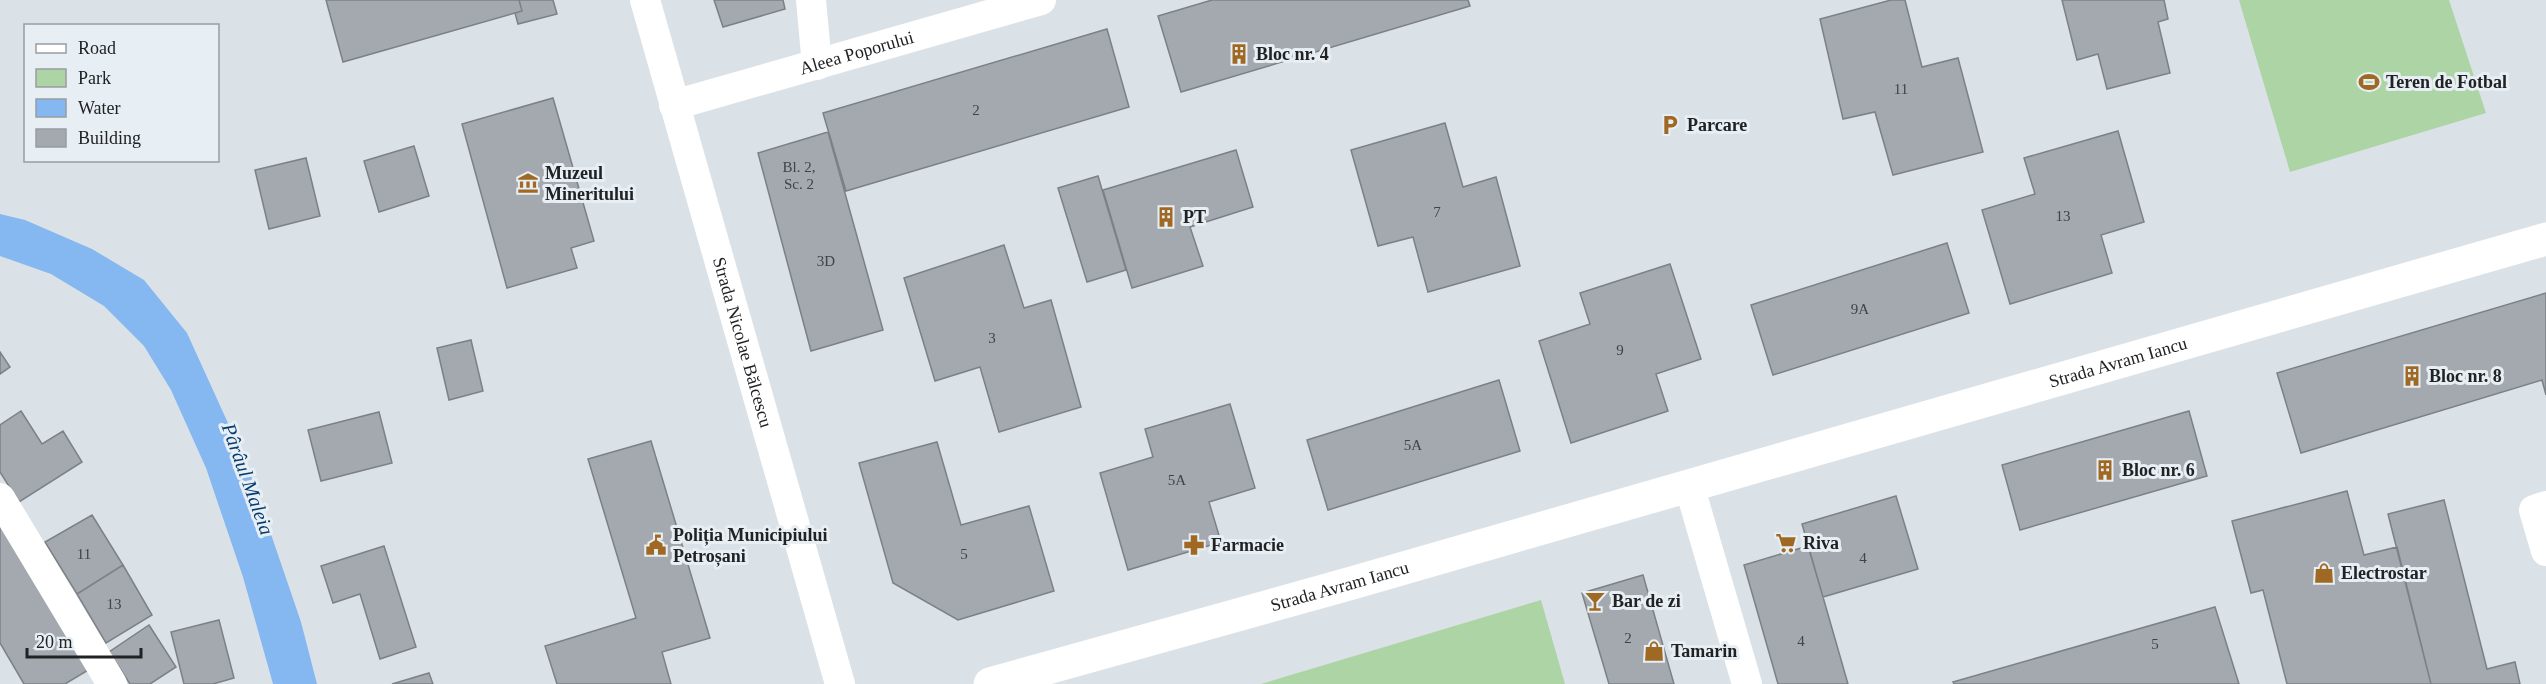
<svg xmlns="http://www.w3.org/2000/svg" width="2546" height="684" font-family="Georgia,serif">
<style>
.green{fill:#add4a5}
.water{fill:#85b7f0}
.building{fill:#a3a9ae;stroke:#7c8186;stroke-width:1.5}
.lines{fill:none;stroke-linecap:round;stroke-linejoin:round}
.minor{stroke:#fff;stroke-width:30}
.tertiary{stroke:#fff;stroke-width:33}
.labels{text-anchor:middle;stroke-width:6;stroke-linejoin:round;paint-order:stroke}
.number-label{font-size:15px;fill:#414446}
.street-label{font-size:18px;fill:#202224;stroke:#e8eff4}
.poi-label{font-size:18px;font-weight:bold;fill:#202224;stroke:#e8eff4;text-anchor:start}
.water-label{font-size:20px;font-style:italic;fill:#053b6e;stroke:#e8eff4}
</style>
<rect width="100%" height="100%" fill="#dbe2e7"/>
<path class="green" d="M2239,0H2449L2486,113L2290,172Z
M1541,600L1565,684H1261Z"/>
<path class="water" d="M0,214L25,220L92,249L144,280L187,333L248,467L301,622L317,684H273L243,577L206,468L171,390L144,346L104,306L51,274L0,256Z"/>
<path class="building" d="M326,0H519L522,11L343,62Z
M519,0H553L557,14L518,24L515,13L522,11Z
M714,0H783L785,9L723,27Z
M1212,0H1468L1470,6L1181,92L1158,16Z
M1891,0H1905L1922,67L1958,58L1983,152L1893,175L1875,112L1843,119L1820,19Z
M2062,0H2164L2168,19L2158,22L2170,73L2107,89L2098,54L2077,60Z
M1107,29L1129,107L846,191L823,113Z
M553,98L594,241L571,248L577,268L507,288L462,124Z
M1445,123L1463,187L1496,177L1520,266L1428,292L1413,237L1378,246L1351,150Z
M2118,131L2144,222L2101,235L2112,273L2010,304L1982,210L2035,194L2024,158Z
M828,132L883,330L811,351L758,153Z
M414,146L429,196L379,212L364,161Z
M1236,150L1253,207L1190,227L1203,266L1132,288L1103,190Z
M306,158L320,216L269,229L255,170Z
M1098,176L1126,270L1087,282L1058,188Z
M1947,243L1969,313L1773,375L1751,305Z
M1004,245L1024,308L1051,300L1081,407L999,432L980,367L935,381L904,278Z
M1670,264L1701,359L1656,374L1668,411L1571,443L1539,341L1590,324L1580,293Z
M2546,293V395L2542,380L2301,453L2277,373Z
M471,340L483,391L449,400L437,348Z
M0,352L10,367L0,374Z
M1499,380L1520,451L1328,510L1307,440Z
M1230,404L1255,488L1209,502L1221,542L1128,570L1100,473L1153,457L1145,429Z
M21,411L42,444L63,431L82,462L19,502L0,472V425Z
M2189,411L2207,476L2020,530L2002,465Z
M379,412L392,463L321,481L308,430Z
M651,441L710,638L662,652L671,684H557L545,646L636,618L588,459Z
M937,442L961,525L1029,506L1054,591L958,620L893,583L859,463Z
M2347,491L2364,555L2397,547L2431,684H2287L2263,590L2251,593L2232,521Z
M1896,496L1918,569L1823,597L1802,524Z
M2444,500L2487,669L2515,662L2520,684H2431L2388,514Z
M92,515L123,565L77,594L45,542Z
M0,521L90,669L65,684H24L0,643Z
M384,546L416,647L380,659L360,594L333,603L321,566Z
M1808,546L1823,597L1848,684H1778L1744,565Z
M123,565L152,615L106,643L77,594Z
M1643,575L1674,684H1609L1582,593Z
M2215,607L2239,684H1954L1953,682Z
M219,620L234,678L213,684H184L171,632Z
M149,625L176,667L150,684H130L109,652Z
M429,673L433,684H392Z"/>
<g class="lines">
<g class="minor">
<path id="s1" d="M645,0L840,684"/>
<path d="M811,0L817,65"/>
<path id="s2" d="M674,105L1041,0"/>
<path d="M1689,485L1747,684"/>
<path d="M0,498L112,684"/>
<path d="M2546,506L2534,510L2546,551"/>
</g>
<path class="tertiary" id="s3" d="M990,684L1352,583L2546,239"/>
</g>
<defs>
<g id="building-bare" transform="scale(1.62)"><path d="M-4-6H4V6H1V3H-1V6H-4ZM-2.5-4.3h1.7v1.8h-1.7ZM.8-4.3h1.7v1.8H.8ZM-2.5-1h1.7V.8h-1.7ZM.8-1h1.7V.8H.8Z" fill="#9f6923" stroke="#e8eff4" stroke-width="2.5" paint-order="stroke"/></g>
<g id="stadium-bare" transform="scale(1.62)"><path d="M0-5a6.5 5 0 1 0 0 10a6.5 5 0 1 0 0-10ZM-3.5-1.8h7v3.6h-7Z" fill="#9f6923" stroke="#e8eff4" stroke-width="2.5" paint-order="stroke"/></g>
<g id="parking-bare" transform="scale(1.62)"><path d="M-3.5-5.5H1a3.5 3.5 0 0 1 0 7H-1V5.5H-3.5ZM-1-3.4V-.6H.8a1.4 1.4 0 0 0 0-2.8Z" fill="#9f6923" stroke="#e8eff4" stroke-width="2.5" paint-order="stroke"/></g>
<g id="museum-bare" transform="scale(1.62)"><path d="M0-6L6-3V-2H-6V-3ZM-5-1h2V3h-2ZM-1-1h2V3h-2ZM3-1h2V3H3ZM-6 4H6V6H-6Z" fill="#9f6923" stroke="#e8eff4" stroke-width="2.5" paint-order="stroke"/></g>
<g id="supermarket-bare" transform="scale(1.62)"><path d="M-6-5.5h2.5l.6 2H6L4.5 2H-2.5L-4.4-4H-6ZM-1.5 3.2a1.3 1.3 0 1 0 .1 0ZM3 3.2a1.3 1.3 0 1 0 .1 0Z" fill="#9f6923" stroke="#e8eff4" stroke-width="2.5" paint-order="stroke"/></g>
<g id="civic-bare" transform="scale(1.62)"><path d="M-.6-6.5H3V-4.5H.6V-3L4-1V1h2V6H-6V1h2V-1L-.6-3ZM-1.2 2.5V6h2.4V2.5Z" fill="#9f6923" stroke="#e8eff4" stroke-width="2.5" paint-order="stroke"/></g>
<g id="pharmacy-bare" transform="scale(1.62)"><path d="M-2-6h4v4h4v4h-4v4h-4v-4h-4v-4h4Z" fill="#9f6923" stroke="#e8eff4" stroke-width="2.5" paint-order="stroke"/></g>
<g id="shop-bare" transform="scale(1.62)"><path d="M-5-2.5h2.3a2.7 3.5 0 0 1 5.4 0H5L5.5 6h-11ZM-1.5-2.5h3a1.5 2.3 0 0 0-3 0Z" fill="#9f6923" stroke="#e8eff4" stroke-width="2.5" paint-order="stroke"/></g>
<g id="bar-bare" transform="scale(1.62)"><path d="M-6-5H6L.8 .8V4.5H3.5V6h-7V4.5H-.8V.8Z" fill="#9f6923" stroke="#e8eff4" stroke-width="2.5" paint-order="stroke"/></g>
</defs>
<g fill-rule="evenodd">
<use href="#building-bare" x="1239" y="54"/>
<use href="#stadium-bare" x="2369" y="82"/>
<use href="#parking-bare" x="1670" y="125"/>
<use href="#museum-bare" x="528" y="183"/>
<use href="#building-bare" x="1166" y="217"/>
<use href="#building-bare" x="2412" y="376"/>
<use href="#building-bare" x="2105" y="470"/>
<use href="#supermarket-bare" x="1786" y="543"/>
<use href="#civic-bare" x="656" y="545"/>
<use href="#pharmacy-bare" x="1194" y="545"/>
<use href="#shop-bare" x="2324" y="573"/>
<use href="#bar-bare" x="1595" y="601"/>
<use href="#shop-bare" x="1654" y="651"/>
</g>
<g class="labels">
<g class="number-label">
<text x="1901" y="94">11</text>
<text x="976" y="115">2</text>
<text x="799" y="172">Bl. 2,<tspan x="799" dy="17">Sc. 2</tspan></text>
<text x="1437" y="217">7</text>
<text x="2063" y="221">13</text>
<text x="826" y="266">3D</text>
<text x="1860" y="314">9A</text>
<text x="992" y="343">3</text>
<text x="1620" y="355">9</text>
<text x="1413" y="450">5A</text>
<text x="1177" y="485">5A</text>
<text x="84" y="559">11</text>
<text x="964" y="559">5</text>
<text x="1863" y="563">4</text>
<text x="114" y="609">13</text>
<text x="1628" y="643">2</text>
<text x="1801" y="646">4</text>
<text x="2155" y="649">5</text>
</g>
<g class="street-label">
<text dy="6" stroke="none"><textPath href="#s2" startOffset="190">Aleea Poporului</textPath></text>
<text dy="6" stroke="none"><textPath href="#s1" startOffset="356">Strada Nicolae Bălcescu</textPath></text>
<text dy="6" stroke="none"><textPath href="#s3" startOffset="1173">Strada Avram Iancu</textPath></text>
<text dy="6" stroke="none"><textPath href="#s3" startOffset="363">Strada Avram Iancu</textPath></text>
</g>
<g class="poi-label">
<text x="1256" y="60">Bloc nr. 4</text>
<text x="2386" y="88">Teren de Fotbal</text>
<text x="1687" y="131">Parcare</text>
<text x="545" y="179">Muzeul<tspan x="545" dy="21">Mineritului</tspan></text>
<text x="1183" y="223">PT</text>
<text x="2429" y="382">Bloc nr. 8</text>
<text x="2122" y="476">Bloc nr. 6</text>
<text x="673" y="541">Poliția Municipiului<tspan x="673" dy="21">Petroșani</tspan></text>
<text x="1803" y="549">Riva</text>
<text x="1211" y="551">Farmacie</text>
<text x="2341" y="579">Electrostar</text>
<text x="1612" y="607">Bar de zi</text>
<text x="1671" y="657">Tamarin</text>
</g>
<g class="water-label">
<text transform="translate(248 479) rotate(70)" y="7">Pârâul Maleia</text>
</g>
</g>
<rect x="24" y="24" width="195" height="138" fill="#e8eff4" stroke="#989da1" stroke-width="1.5"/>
<rect x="36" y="44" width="30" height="9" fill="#ffffff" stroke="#989da1" stroke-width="1.5"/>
<text x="78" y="54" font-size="18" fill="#202224">Road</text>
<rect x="36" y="69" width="30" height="18" fill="#add4a5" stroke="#989da1" stroke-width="1.5"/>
<text x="78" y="84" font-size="18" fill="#202224">Park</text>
<rect x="36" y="99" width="30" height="18" fill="#85b7f0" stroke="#989da1" stroke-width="1.5"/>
<text x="78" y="114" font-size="18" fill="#202224">Water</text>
<rect x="36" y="129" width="30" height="18" fill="#a3a9ae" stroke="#989da1" stroke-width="1.5"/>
<text x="78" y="144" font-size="18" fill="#202224">Building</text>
<path d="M27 648v9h114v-9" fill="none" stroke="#202224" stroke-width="3"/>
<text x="36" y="648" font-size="18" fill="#202224" stroke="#e8eff4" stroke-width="4.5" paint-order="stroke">20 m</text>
</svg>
